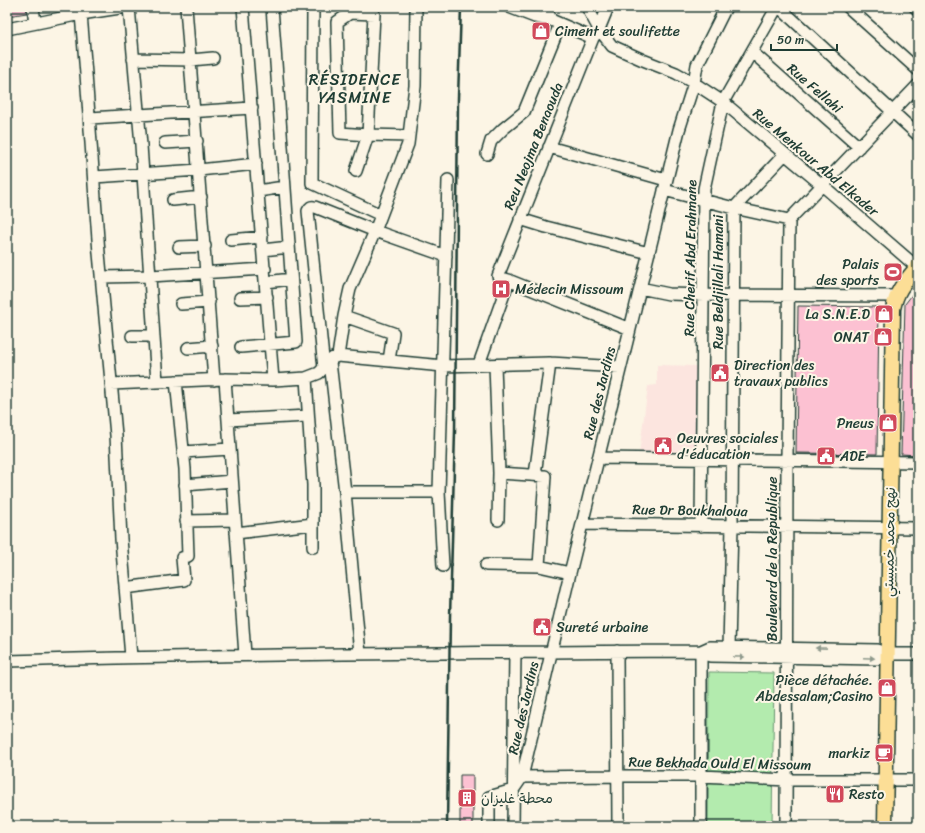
<svg xmlns="http://www.w3.org/2000/svg" width="925" height="833" font-family="Sriracha,'Playpen Sans Arabic',sans-serif">
<style>
.built{fill:#fce5df}
.green{fill:#b3ebae;stroke:#699471}
.building{fill:#fcc1d2;stroke:#1f3d34}
.lines{fill:none;stroke-linecap:round;stroke-linejoin:round}
.minor-casing{stroke:#1f3d34;stroke-width:14}
.major-casing{stroke:#1f3d34;stroke-width:17}
.minor{stroke:#fcf5e5;stroke-width:11}
.major{stroke:#fcde96;stroke-width:14}
.rail{stroke:#1f3d34;stroke-width:2.5}
.oneway{fill:#8e998c}
.labels{text-anchor:middle;stroke-width:4;stroke-linejoin:round;paint-order:stroke}
.poi-label{font-size:14px;fill:#1f3d34;stroke:#fcf5e5;text-anchor:start}
.street-label{font-size:14px;fill:#1f3d34;stroke:#fcf5e5}
.quarter-label{font-size:16px;letter-spacing:1px;fill:#1f3d34;stroke:#fcf5e5}
</style>
<rect width="100%" height="100%" fill="#fcf5e5"/>
<filter id="ink" filterUnits="userSpaceOnUse"><feTurbulence type="fractalNoise" baseFrequency=".025" numOctaves="2"/><feDisplacementMap in="SourceGraphic" scale="8" xChannelSelector="R" yChannelSelector="G"/><feConvolveMatrix kernelMatrix="1 2 1 2 8 2 1 2 1" color-interpolation-filters="sRGB"/></filter>
<g filter="url(#ink)">
<path class="built" d="M657,365L696,366V454H639L648,386L657,385Z"/>
<path class="green" d="M709,672L774,673L772,826H708Z"/>
<path class="building" d="M7,7H26L27,13L7,16Z
M918,287V455L901,454L905,304Z
M798,306L879,307L877,454L796,453Z
M460,775H473V826H460Z"/>
<g class="lines">
<g class="minor-casing">
<path id="minor" d="M33,7L35,23
M129,7L141,145L157,382
M186,7L214,380
M243,7L273,380
M313,7L312,183L381,215
M509,7L535,17L551,20L593,38
M546,7L551,20
M587,7L599,29L612,46L643,60L676,73L694,83L723,102L822,185L918,268
M608,7L599,29L593,38L498,276L630,329
M779,7L918,135
M848,7L918,70
M915,7L918,10
M81,14L86,74L99,253L116,435L121,539L131,657
M7,29L81,14L126,7
M752,52L859,147
M133,59L191,60L213,58
M90,118L252,108
M165,143L197,141
M549,147L666,180
M487,154L491,141L503,129L524,112L560,24
M356,171L368,135L340,133L337,22L350,13L374,14L368,135L409,136
M94,177L199,170L256,164
M664,190L734,208L789,220
M258,191L284,187
M173,200L201,197
M520,219L546,227L649,253
M789,220L918,85
M231,240L262,237
M179,247L205,246
M263,250L289,247
M102,277L150,276L265,269
M266,282L291,279
M640,288L669,294L704,295L896,296
M240,298L267,297
M181,304L209,302
M344,316L393,333L389,361
M132,336H154
M241,347L296,342L272,7
M188,348L212,346
M338,356L344,316L350,289L375,231L408,144L415,86L416,7
M330,362L345,492L360,654
M479,364L509,280
M495,365L499,473L545,476L539,566
M324,368L308,211C310,207 311,206 315,207L375,231L446,256
M306,378L313,485V547
M225,379L245,655
M111,384L225,379L273,380L306,378L319,373L333,358L338,356L443,366L550,363L620,367
M228,420L308,416
M183,452L230,449
M598,458L918,462
M535,475L550,363
M185,485L232,481
M345,492H439
M498,520L499,473
M186,521L235,520
M582,524L918,528
M701,526L704,189L723,102L777,7
M236,533L313,524
M486,565L539,566L570,573
M443,566L439,492L448,180
M125,588L184,580L182,558L188,556L185,469L176,381
M729,647L732,526L734,208L785,154
M617,651L618,826
M701,651L710,656L877,659L887,654
M7,661C238,654 470,652 701,651L710,647L877,650L887,654H918
M522,777L618,776H701L787,780H918
M489,826V797L513,790L522,777L570,573L679,130L694,83L697,65L726,7
M513,826L515,652
M701,826V651
M786,826L787,460L789,220"/>
</g>
<g class="major-casing">
<path id="major" d="M885,826L893,309C897,289 905,282 918,266"/>
</g>
<use href="#minor" class="minor"/>
<use href="#major" class="major"/>
<path class="rail" d="M447,826L450,617L455,431L458,98L461,7"/>
</g>
<defs><path id="oneway-solid" d="M-6-.8H1V-3.2L6.5 0L1 3.2V.8H-6Z"/></defs>
<g class="oneway">
<use href="#oneway-solid" transform="translate(821 648) rotate(-179)"/>
<use href="#oneway-solid" transform="translate(739 657) rotate(1)"/>
<use href="#oneway-solid" transform="translate(869 658) rotate(3)"/>
</g>
</g>
<defs>
<g id="shop-square" transform="scale(1)"><rect x="-9" y="-9" width="18" height="18" rx="4" fill="#d1495b" stroke="#fcf5e5"/><path d="M-5-2.5h2.3a2.7 3.5 0 0 1 5.4 0H5L5.5 6h-11ZM-1.5-2.5h3a1.5 2.3 0 0 0-3 0Z" fill="#fff"/></g>
<g id="stadium-square" transform="scale(1)"><rect x="-9" y="-9" width="18" height="18" rx="4" fill="#d1495b" stroke="#fcf5e5"/><path d="M0-5a6.5 5 0 1 0 0 10a6.5 5 0 1 0 0-10ZM-3.5-1.8h7v3.6h-7Z" fill="#fff"/></g>
<g id="hospital-square" transform="scale(1)"><rect x="-9" y="-9" width="18" height="18" rx="4" fill="#d1495b" stroke="#fcf5e5"/><path d="M-5-5h3v3.5h4V-5h3V5h-3V1.5h-4V5h-3Z" fill="#fff"/></g>
<g id="civic-square" transform="scale(1)"><rect x="-9" y="-9" width="18" height="18" rx="4" fill="#d1495b" stroke="#fcf5e5"/><path d="M-.6-6.5H3V-4.5H.6V-3L4-1V1h2V6H-6V1h2V-1L-.6-3ZM-1.2 2.5V6h2.4V2.5Z" fill="#fff"/></g>
<g id="cafe-square" transform="scale(1)"><rect x="-9" y="-9" width="18" height="18" rx="4" fill="#d1495b" stroke="#fcf5e5"/><path d="M-5.5-4.5H6V0H3Q3 3.5 0 3.5H-2.5Q-5.5 3.5-5.5 0ZM3-3.2v2h1.7v-2ZM-6 4.5H4V6H-6Z" fill="#fff"/></g>
<g id="restaurant-square" transform="scale(1)"><rect x="-9" y="-9" width="18" height="18" rx="4" fill="#d1495b" stroke="#fcf5e5"/><path d="M-5-6h1v4h1v-4h1v4h1v-4h1v5L-1.5 .5V6h-2V.5L-5-1ZM5-6V6H3V1.5H1.5Q1.5-4 5-6Z" fill="#fff"/></g>
<g id="building-square" transform="scale(1)"><rect x="-9" y="-9" width="18" height="18" rx="4" fill="#d1495b" stroke="#fcf5e5"/><path d="M-4-6H4V6H1V3H-1V6H-4ZM-2.5-4.3h1.7v1.8h-1.7ZM.8-4.3h1.7v1.8H.8ZM-2.5-1h1.7V.8h-1.7ZM.8-1h1.7V.8H.8Z" fill="#fff"/></g>
</defs>
<g fill-rule="evenodd">
<use href="#shop-square" x="541" y="31"/>
<use href="#stadium-square" x="893" y="272"/>
<use href="#hospital-square" x="501" y="289"/>
<use href="#shop-square" x="884" y="314"/>
<use href="#shop-square" x="883" y="337"/>
<use href="#civic-square" x="720" y="373"/>
<use href="#shop-square" x="888" y="423"/>
<use href="#civic-square" x="663" y="446"/>
<use href="#civic-square" x="826" y="456"/>
<use href="#civic-square" x="542" y="627"/>
<use href="#shop-square" x="887" y="688"/>
<use href="#cafe-square" x="884" y="753"/>
<use href="#restaurant-square" x="835" y="794"/>
<use href="#building-square" x="467" y="798"/>
</g>
<g class="labels">
<g class="poi-label">
<text x="555" y="36">Ciment et soulifette</text>
<text x="879" y="269" text-anchor="end">Palais<tspan x="879" dy="16">des sports</tspan></text>
<text x="515" y="294">Médecin Missoum</text>
<text x="870" y="319" text-anchor="end">La S.N.E.D</text>
<text x="869" y="342" text-anchor="end">ONAT</text>
<text x="734" y="370">Direction des<tspan x="734" dy="16">travaux publics</tspan></text>
<text x="874" y="428" text-anchor="end">Pneus</text>
<text x="677" y="443">Oeuvres sociales<tspan x="677" dy="16">d'éducation</tspan></text>
<text x="840" y="461">ADE</text>
<text x="556" y="632">Sureté urbaine</text>
<text x="873" y="685" text-anchor="end">Pièce détachée.<tspan x="873" dy="16">Abdessalam;Casino</tspan></text>
<text x="870" y="758" text-anchor="end">markiz</text>
<text x="849" y="799">Resto</text>
<text x="481" y="803">محطة غليزان</text>
</g>
<g class="street-label">
<text transform="translate(815 88) rotate(41)" y="5">Rue Fellahi</text>
<text transform="translate(533 146) rotate(-68)" y="5">Reu Neojma Benaouda</text>
<text transform="translate(816 162) rotate(40)" y="5">Rue Menkour Abd Elkader</text>
<text transform="translate(690 258) rotate(-89)" y="5">Rue Cherif Abd Erahmane</text>
<text transform="translate(718 282) rotate(-90)" y="5">Rue Beldjillali Hamani</text>
<text transform="translate(599 393) rotate(-76)" y="5">Rue des Jardins</text>
<text transform="translate(690 510) rotate(1)" y="5">Rue Dr Boukhaloua</text>
<text transform="translate(889 542) rotate(-89)" y="5">نهج محمد خميستي</text>
<text transform="translate(772 559) rotate(-90)" y="5">Boulevard de la Republique</text>
<text transform="translate(523 708) rotate(-77)" y="5">Rue des Jardins</text>
<text transform="translate(720 763) rotate(1)" y="5">Rue Bekhada Ould El Missoum</text>
</g>
<g class="quarter-label">
<text x="355" y="85">RÉSIDENCE<tspan x="355" dy="18">YASMINE</tspan></text>
</g>
</g>
<rect width="925" height="833" fill="none" stroke="#fcf5e5" stroke-width="24"/>
<rect x="12" y="12" width="901" height="809" fill="none" stroke="#1f3d34" stroke-width="1.5" filter="url(#ink)"/>
<path d="M771 44v6h66v-6" fill="none" stroke="#1f3d34" stroke-width="2"/>
<text x="777" y="44" font-size="12" fill="#1f3d34" stroke="#fcf5e5" stroke-width="3" paint-order="stroke">50 m</text>
</svg>
